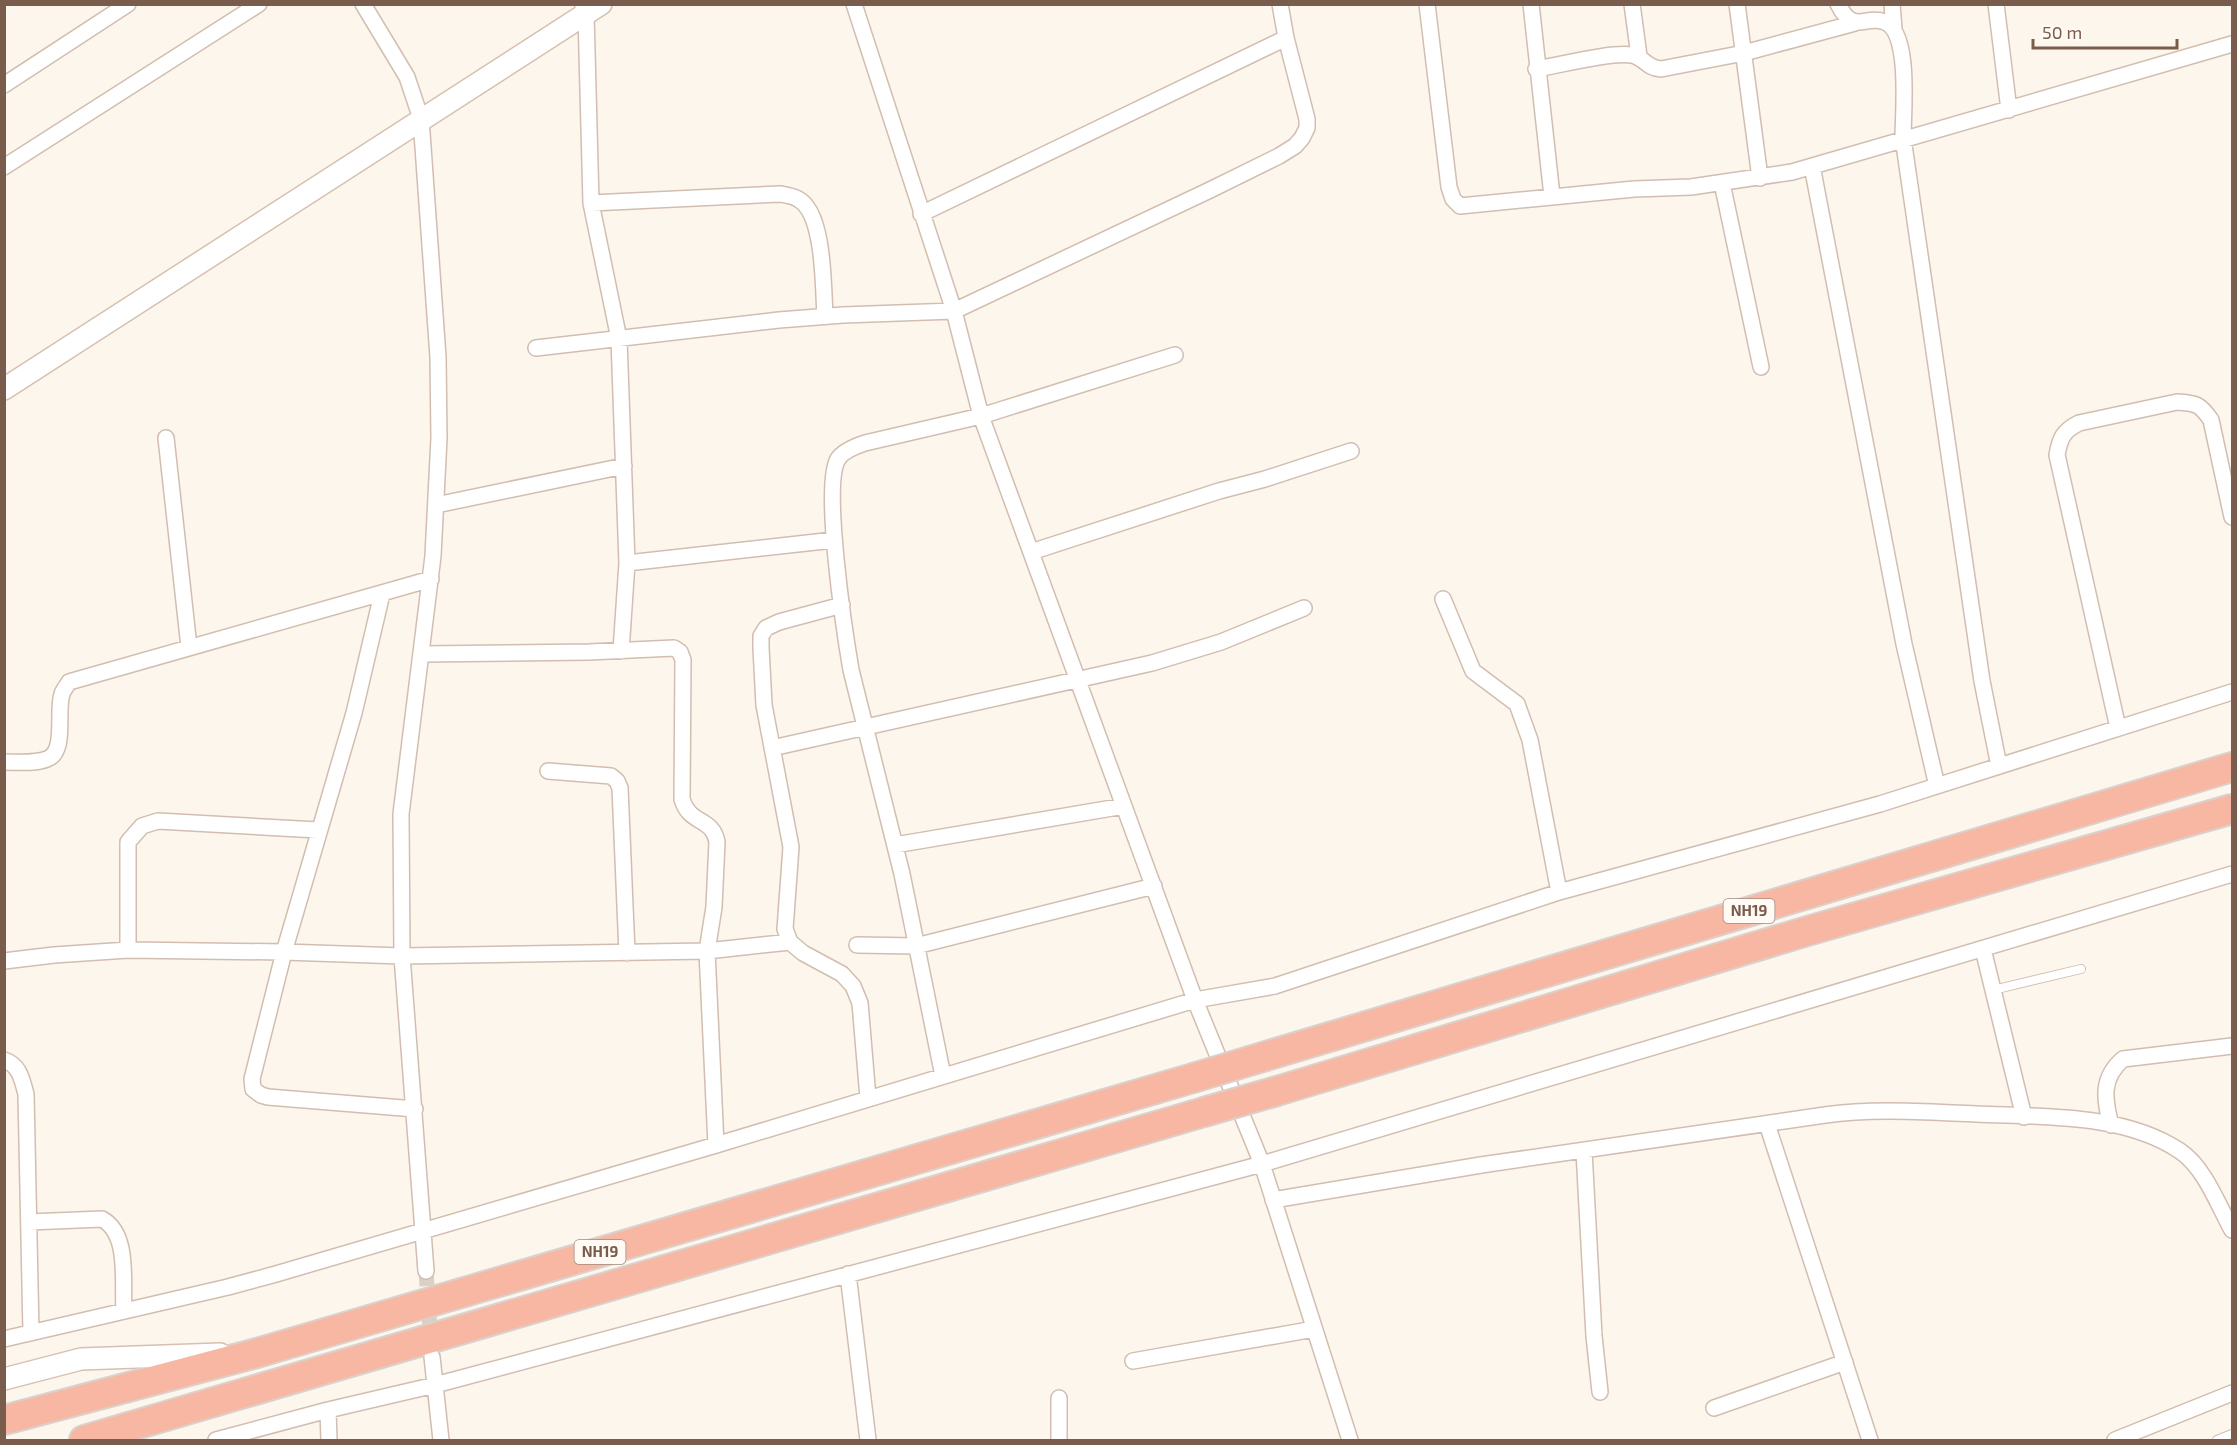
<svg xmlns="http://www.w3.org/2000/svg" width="2237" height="1445" font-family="'Exo 2',sans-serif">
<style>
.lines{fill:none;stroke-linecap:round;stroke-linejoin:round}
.street-tunnel{stroke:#dcd0c4;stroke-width:15;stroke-dasharray:15 8;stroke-linecap:butt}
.lane-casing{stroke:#d1beb0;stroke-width:10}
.street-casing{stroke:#d1beb0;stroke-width:18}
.secondary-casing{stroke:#d6c0b0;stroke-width:24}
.highway-casing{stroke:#dad1cd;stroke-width:32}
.lane{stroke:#fff;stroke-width:8}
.street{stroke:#fff;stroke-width:15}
.secondary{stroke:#fff;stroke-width:21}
.highway{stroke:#f7b7a3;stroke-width:28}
.highway-bridge-casing{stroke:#dad1cd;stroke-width:32;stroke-linecap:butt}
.highway-bridge{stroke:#f7b7a3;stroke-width:28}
.labels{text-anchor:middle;stroke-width:6;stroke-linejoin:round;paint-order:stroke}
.shield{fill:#fffaf3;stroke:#a28b7f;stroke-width:1.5}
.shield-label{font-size:15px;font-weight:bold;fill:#7a5c4d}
</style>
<rect width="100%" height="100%" fill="#fdf6ec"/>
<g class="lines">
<path class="street-tunnel" d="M426,1271L431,1343"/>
<g class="lane-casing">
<path id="lane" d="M1993,990L2081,969
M2217,1440L2232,1434"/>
</g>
<g class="street-casing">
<path id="street" d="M363,4L407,77L421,119L438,357L439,438L433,556L401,814L402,956L426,1271
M854,4L954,311L981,416L1195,1000L1262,1164L1350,1440
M1427,4L1449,187L1453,199L1460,206L1634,189L1691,187L1792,172L2232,44
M1531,4L1552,196
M1632,4L1639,56
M1737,4L1760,178
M1838,4C1854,36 1865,14 1885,22C1911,33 1903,113 1903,138L1982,681L1999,766
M1892,4L1894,29
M1996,4L2009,110
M583,7L586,14L591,203L619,339L627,563L621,651
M1536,69C1561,65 1609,52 1632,55C1644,57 1646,68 1661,69L1744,53L1855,23
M4,85L128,4
M1812,166L1904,644L1937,786
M4,167L259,4
M1722,183L1761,367
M591,203L780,194C786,195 793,196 798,199C825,213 823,289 825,316
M921,214L1286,38
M536,348L779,320L843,315L954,311L1210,190L1279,156L1295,146L1302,138L1307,128V119L1286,38L1280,4
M166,438L189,647
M436,505L624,466
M1031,552L1219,491L1265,479L1351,451
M627,563L834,540
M382,594L354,713L284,952L252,1079L253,1089L261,1095L268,1097L415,1109
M1443,599L1473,671L1517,704L1530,740L1559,892
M842,605L779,622L766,628L761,636V648L764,705L791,847L785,929L790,942L803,953L842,974L853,986L860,1003L868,1098
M422,654L589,652L674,648L680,652L683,660L682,799C689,825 713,817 717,842L714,907L707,951L716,1145
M2118,728L2057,455C2060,438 2063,431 2079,423L2177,402C2196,403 2200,404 2211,420L2232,517
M772,748L1152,663L1221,642L1304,608
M4,762C18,762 34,764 47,759C67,752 56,711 62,694C63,690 67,686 69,682L431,579
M548,771L611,776L617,781L620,788L627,953
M895,845L1124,806
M857,945L916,946L1154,886
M1983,949L2024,1117
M128,950V842L142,826L158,821L318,830
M4,961L54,955L128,950L284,952L402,956L707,951L790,942
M4,1060C20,1065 22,1080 26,1094L31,1333
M943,1076L902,874L851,670C845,635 822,485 838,459C843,451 856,446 865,443L981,416L1175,355
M1767,1124L1870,1440
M2111,1125C2104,1099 2101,1078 2123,1059L2232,1046
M1584,1151L1594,1336L1600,1392
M1273,1200L1481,1165L1825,1115C1875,1108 1925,1112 1976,1114C2041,1117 2124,1113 2180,1151C2205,1168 2218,1205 2232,1230
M29,1222L102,1219C130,1234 122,1283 124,1310
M848,1274L868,1440
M4,1339L228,1287L276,1274L716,1145L1195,1000L1275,986L1559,892L1880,804L2232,692
M432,1357L441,1440
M1133,1361L1314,1329
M1714,1408L1845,1362
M328,1410L329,1440
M216,1440L328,1410L435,1385L1262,1164L2232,874
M1059,1440V1398
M2115,1440L2232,1393"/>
</g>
<g class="secondary-casing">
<path id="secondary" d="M4,389L601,4
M4,1379L81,1359L220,1354"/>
</g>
<g class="highway-casing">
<path id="highway" d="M1266,1056L2232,767
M1277,1091L1804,932L2232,809
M4,1420L257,1353L1193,1078
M84,1440L1204,1112"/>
</g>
<use href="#lane" class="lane"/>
<use href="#street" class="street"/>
<use href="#secondary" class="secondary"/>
<use href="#highway" class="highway"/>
<g class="highway-bridge-casing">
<path id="highway-bridge" d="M1193,1078L1266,1056
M1204,1112L1277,1091"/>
</g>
<use href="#highway-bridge" class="highway-bridge"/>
</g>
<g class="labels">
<g class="shield">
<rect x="1723.5" y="899" width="51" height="24" rx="4.5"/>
<rect x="574.5" y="1240" width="51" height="24" rx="4.5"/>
</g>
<g class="shield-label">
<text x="1749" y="916">NH19</text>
<text x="600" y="1257">NH19</text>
</g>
</g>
<rect width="2237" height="1445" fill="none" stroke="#7a5c4d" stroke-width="12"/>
<path d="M2033 39v9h144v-9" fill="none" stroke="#7a5c4d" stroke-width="3"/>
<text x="2042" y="39" font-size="18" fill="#7a5c4d" stroke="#fffaf3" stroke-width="4.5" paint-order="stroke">50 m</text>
</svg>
